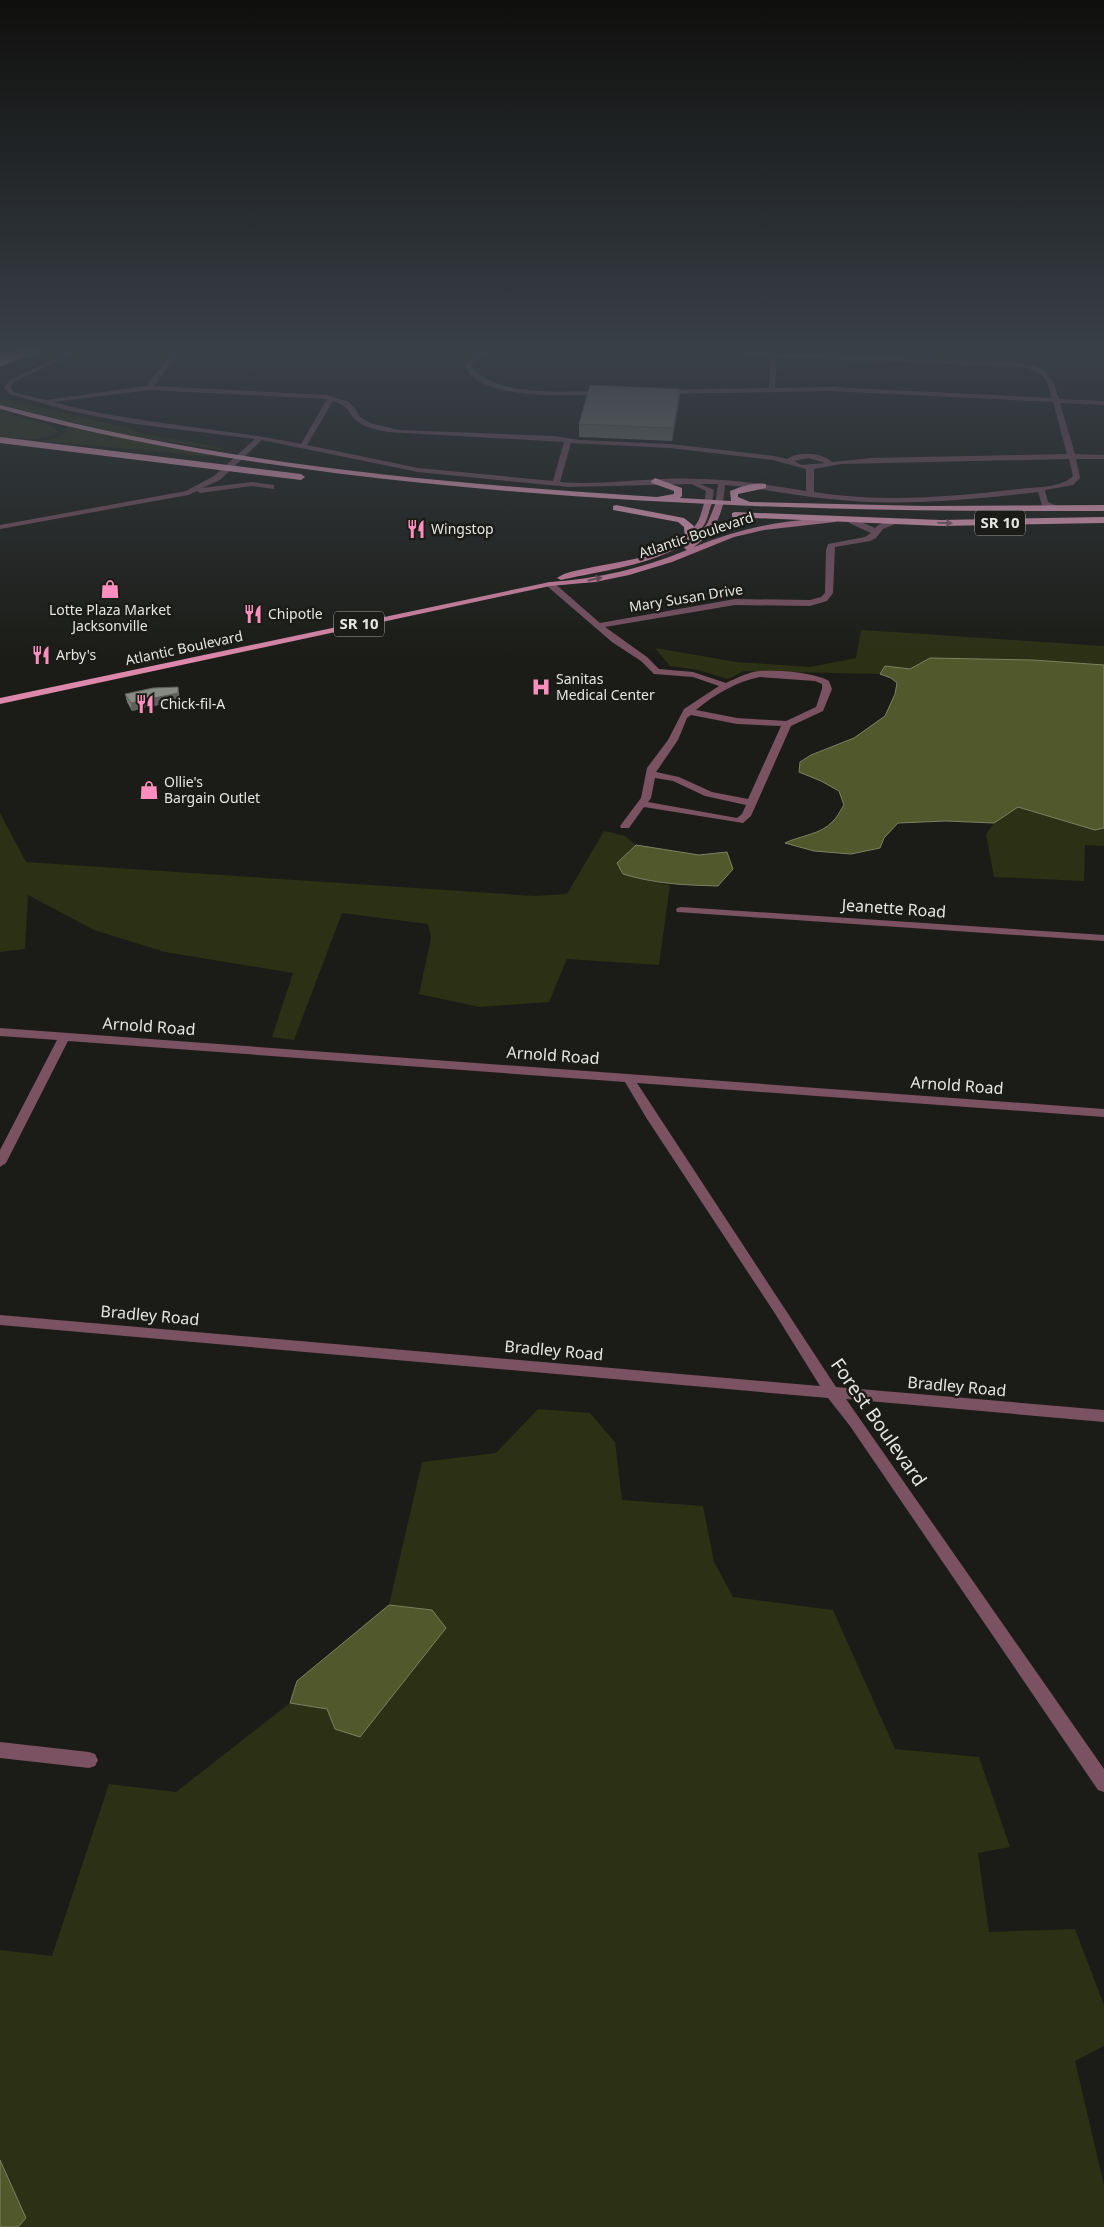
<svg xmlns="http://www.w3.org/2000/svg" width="1104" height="2227" font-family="'Noto Sans',sans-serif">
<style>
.green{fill:#2c3014}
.water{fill:#51582b;stroke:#7d8262}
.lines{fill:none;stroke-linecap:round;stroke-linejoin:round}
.minor{fill:#7a5262;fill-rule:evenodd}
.major{fill:#db88aa;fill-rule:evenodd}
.highway{fill:#f6a6c6;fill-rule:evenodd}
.highway-bridge{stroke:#f6a6c6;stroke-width:9}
.wall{fill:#747671}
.shaded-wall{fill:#5e605c}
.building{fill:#878983;stroke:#5e605c}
.oneway{fill:#88616e}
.oneway2{fill:#714d59}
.labels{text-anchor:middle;stroke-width:5;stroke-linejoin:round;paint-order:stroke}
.far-poi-label{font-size:14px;fill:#e5e5e2;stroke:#1b1c17;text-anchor:start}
.far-street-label{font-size:14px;fill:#e5e5e2;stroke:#1b1c17}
.shield{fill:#1b1c17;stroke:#a8a9a5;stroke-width:1}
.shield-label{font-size:15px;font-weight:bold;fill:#e5e5e2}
.street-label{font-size:16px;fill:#e5e5e2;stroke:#1b1c17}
.near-street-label{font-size:19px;fill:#e5e5e2;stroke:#1b1c17}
</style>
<rect width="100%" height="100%" fill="#1b1c17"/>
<path class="green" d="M0,398L132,429L138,433L214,446L228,451L121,434L0,405Z
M0,411L52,426L58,431C44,444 17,438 0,436Z
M66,426L227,458L43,441L58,437L67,431Z
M861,630L1104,646V665L1033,660L930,658L910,669L885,666L880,674L744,671L728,679L698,670L670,666L655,648L737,662L810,667L856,658Z
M1018,807L1095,830L1104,828V846L1085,845L1084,881L994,877L986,834L994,823Z
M0,813L26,862L535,896L567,894L604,831L625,836L636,845L617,863L648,881L670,885L659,965L567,959L549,1002L479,1007L419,994L431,938L428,924L342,913L294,1040L272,1037L293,973L165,952L94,930L28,895L25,949L0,952Z
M538,1409L590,1413L615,1442L622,1500L703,1506L714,1562L733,1597L833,1610L895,1749L979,1757L1010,1847L978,1853L989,1932L1075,1929L1104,2005V2046L1075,2061L1104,2185V2227H18L25,2217L0,2160V1950L52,1956L109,1784L176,1792L290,1703L327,1709L335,1729L432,1610L389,1605L422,1462L496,1453Z"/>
<path class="water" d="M930,658L1033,660L1104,665V828L1095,830L1018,807L994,823L946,821L898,823L884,838L880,848L851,854L814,851L785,843C799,836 822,834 832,822C837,818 840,811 844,805L839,791L821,781L799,772L800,762L811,755L854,738L885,716L895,694L897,683L891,678L880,674L885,666L910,669Z
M636,845L699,855L727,852L733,869L718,886C683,885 656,884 623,874L617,863Z
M389,1605L432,1610L446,1628L360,1737L335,1729L327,1709L290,1703L297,1681Z
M0,2160L26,2218L18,2227H0Z"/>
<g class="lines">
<path class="minor" d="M74,350H81L14,382L10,387L13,392L45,400L147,386L149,382L175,350H181L154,386L327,395L349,402L354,407L360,417L370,423L399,430L554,436L580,440L670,444L774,456L787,459C798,451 822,452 832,462L872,458L1067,454L1053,402L830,391L664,394L661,392L664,390L769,388L771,356L742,352L739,350L774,353L1014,362C1043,366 1051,370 1059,399L1104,401V405L1060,403L1075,454L1104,455V459H1076L1080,478L1073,485L1045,490L1048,502L1062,508L1058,510L1042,505L1038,492C969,500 899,507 830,499C795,496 761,488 725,485L723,504L719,506L715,504L718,484H700L714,490L712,503L708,505L704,503L706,491L691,484L569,487L418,472L262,440L220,480L202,488L252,482L274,485V489L252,486L200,493L197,491L188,495L0,529V525L186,491L214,476L255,439L135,424L70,411L9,394L4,387L10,380ZM777,357L1019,367C1043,370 1046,377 1052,398L830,387L775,388ZM150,390L327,399L301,444C219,427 134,424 53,402ZM333,401C350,406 346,412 357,421C366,428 378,430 388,432L564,442L553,481L418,468L307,445ZM571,443L670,448L773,460L806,469V491C759,483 712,477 664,479C629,480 595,485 560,482ZM808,458L825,463L802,465L794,461ZM1069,459L1073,476C1061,488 1036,487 1019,489C952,497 881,503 814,492V469L841,464Z
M482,350H488L471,366C495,398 568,391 604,391L607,393L604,395C570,395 502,399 474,378C470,375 468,370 465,366Z
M849,519H855L875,528C879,523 894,518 900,522L883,529L876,538L870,541L835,547L833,593L827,601L810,606L735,605L605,627L647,657L659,669L693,672L726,683C737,678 748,672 760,671C778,670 813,672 829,681L832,689L823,711L791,726L751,816L743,823L644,807L629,828H621L620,826L641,798L647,768L668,740L684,709L719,686L693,677L654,674L641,661L612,642L547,586V582H553L600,623L735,599L810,600L821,597L825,593L826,550L828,544L865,537L871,533L849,523ZM760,677L815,681L822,684V689L816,707L786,721L737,718L696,710C714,695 737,681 760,677ZM691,715L737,724L781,726L748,799L712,792L679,777L656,772L678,740L687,718ZM655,778L673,781L705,796L746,805L742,814L737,818L648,802L651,798Z
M681,907L1104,935V941L677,912L676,910L677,908Z
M0,1028L1104,1109V1117L637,1083L836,1387L1104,1410V1422L846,1399L1104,1769V1792L1098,1790L850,1426L828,1398L0,1325V1315L820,1386L774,1312L647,1119L625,1082L68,1041L6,1163L0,1167V1150L57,1040L0,1036Z
M0,1742L89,1752L95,1754L98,1760L95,1766L89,1768L0,1758Z"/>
<path class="major" d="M705,501L712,503C709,510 708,519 704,525C679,563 603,570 561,580L557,578C566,571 582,570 593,567C627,560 677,556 697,523C701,517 702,508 705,501Z
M716,502L723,504C719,523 709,536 694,547C734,531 773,521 816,519C823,518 833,516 839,520L835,522L764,530L734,537L672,562L629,575L595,582L550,586L0,704V698L550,582C598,579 643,568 687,550L684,548L685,546C706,531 707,525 716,502Z"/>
<path class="highway" d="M23,352L30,354L0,367V362Z
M0,405C48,417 95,429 143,438C313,472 486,486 657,497L674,494V491L652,483L651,481L655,478L682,488V496L680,498L731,501L730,491C741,487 754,482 766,484V488L738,494V497L750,502L925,506L1104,505V511C877,512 650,507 423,483C280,468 139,447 0,409Z
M0,437L301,474L305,477L301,480L0,443Z
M616,505L684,518L694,526L691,539H685L684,527L678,522L613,510V506Z
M735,512L941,520L1104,517V523L941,526L732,517V513Z"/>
<path class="highway-bridge" d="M0,359L35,350"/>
</g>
<path class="wall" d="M680,389L679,402L672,441L579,437V424Z
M178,687L180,700L132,711L127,702L125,694Z"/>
<path class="shaded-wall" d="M680,389L679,402L672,441L673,428Z
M178,693L180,700L132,711L131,703Z"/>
<path class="building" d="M590,385L680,389L673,428L579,424Z
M178,687V693L131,703L125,694L153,688Z"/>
<defs><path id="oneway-solid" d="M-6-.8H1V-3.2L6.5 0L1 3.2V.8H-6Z" transform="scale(1.25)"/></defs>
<use class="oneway" href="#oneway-solid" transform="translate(945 523) rotate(1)"/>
<use class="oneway2" href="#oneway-solid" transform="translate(595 579) rotate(-12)"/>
<linearGradient id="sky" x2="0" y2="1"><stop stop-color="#0f0f0d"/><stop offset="0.53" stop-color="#394047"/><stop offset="1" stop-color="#394047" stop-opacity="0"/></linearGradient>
<rect width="1104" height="661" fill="url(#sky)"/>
<defs>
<g id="restaurant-bare" transform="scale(1.5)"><path d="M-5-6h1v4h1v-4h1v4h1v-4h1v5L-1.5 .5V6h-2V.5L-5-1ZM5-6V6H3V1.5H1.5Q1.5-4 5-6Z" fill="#fe8ebd" stroke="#1b1c17" stroke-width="2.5" paint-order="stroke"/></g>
<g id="shop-bare" transform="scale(1.5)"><path d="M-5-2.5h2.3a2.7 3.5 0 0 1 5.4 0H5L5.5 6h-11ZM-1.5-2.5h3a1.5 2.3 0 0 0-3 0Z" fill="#fe8ebd" stroke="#1b1c17" stroke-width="2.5" paint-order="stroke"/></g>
<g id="hospital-bare" transform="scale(1.5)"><path d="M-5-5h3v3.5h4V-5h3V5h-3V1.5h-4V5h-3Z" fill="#fe8ebd" stroke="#1b1c17" stroke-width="2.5" paint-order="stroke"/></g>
</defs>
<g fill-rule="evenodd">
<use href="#restaurant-bare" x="416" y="529"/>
<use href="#shop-bare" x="110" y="589"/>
<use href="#restaurant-bare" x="253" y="614"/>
<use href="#restaurant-bare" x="41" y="655"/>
<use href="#hospital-bare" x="541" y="687"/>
<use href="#restaurant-bare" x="145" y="704"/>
<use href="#shop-bare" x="149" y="790"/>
</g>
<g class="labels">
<g class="far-poi-label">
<text x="431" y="534">Wingstop</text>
<text x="110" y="615" text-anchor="middle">Lotte Plaza Market<tspan x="110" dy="16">Jacksonville</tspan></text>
<text x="268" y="619">Chipotle</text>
<text x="56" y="660">Arby's</text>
<text x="556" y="684">Sanitas<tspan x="556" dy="16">Medical Center</tspan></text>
<text x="160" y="709">Chick-fil-A</text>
<text x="164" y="787">Ollie's<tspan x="164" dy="16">Bargain Outlet</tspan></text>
</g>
<g class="far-street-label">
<text transform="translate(696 535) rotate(-18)" y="5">Atlantic Boulevard</text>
<text transform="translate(686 598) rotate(-9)" y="5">Mary Susan Drive</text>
<text transform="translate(184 648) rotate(-12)" y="5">Atlantic Boulevard</text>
</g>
<g class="shield">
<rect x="975" y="510.5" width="50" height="25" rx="4"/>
<rect x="334" y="611.5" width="50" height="25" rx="4"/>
</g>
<g class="shield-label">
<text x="1000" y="528">SR 10</text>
<text x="359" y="629">SR 10</text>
</g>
<g class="street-label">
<text transform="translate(894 908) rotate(4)" y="6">Jeanette Road</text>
<text transform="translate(149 1026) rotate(4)" y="6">Arnold Road</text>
<text transform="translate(553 1055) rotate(4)" y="6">Arnold Road</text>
<text transform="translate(957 1085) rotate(4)" y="6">Arnold Road</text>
<text transform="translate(150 1315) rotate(5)" y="6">Bradley Road</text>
<text transform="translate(554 1350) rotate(5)" y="6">Bradley Road</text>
<text transform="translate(957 1386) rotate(5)" y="6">Bradley Road</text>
</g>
<g class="near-street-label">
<text transform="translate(879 1422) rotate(55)" y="7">Forest Boulevard</text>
</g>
</g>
</svg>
